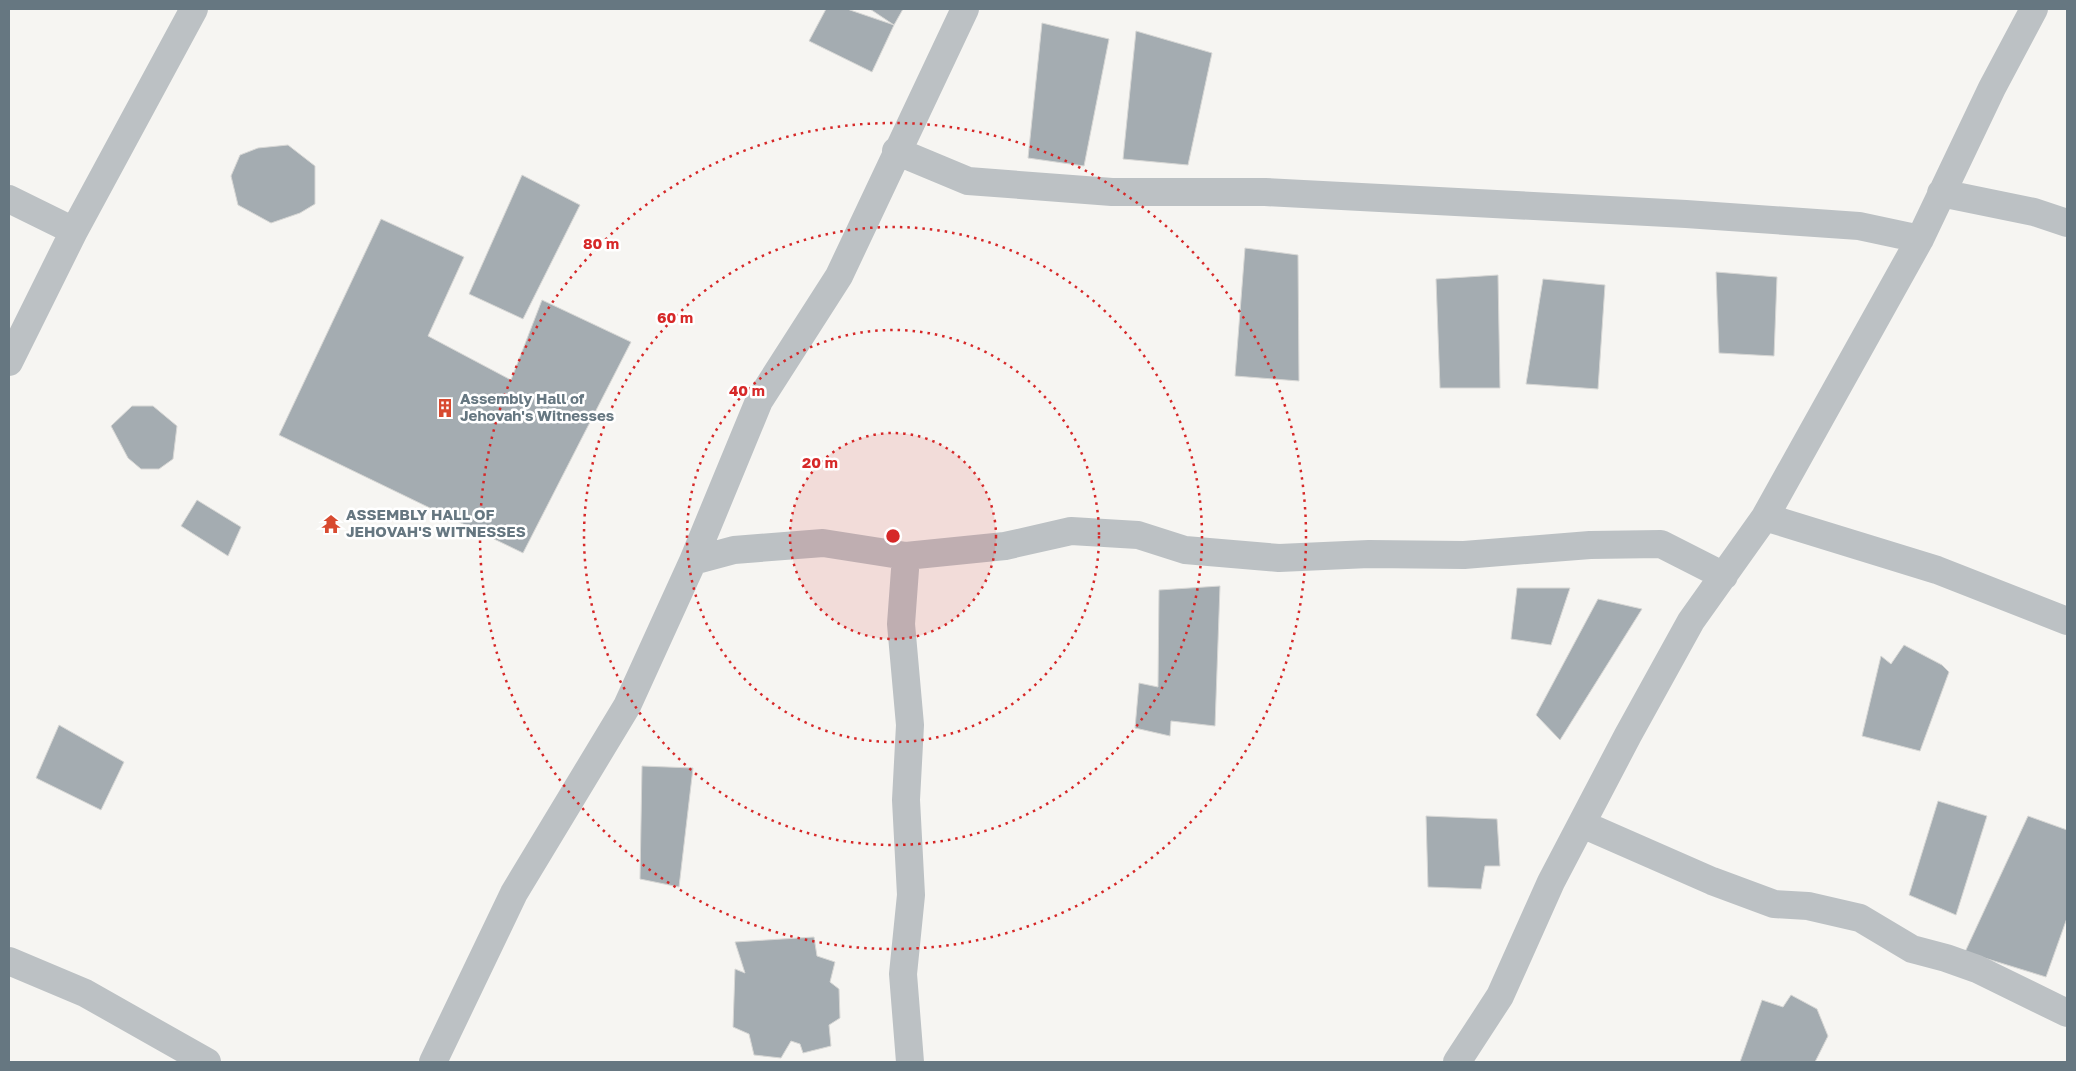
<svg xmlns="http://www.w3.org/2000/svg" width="2076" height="1071" font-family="'Golos Text',sans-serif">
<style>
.building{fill:#a4acb1;stroke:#d7d7d5}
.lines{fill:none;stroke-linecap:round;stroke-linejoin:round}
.minor{stroke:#bcc1c4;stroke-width:28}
.ring{fill:none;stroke:#d62828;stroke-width:2.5;stroke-dasharray:2.5 5}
.labels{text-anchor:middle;stroke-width:5;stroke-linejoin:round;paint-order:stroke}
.poi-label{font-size:15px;font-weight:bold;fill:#667781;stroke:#fff;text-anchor:start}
.centre{fill:#d62828;stroke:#fff;stroke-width:2.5}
.ring-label{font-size:15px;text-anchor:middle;font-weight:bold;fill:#d62828;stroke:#fff;stroke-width:5;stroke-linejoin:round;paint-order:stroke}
</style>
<rect width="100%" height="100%" fill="#f6f5f2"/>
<path class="building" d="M826,9H847L894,25L872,72L809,41Z
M870,9H903L894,25Z
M1042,23L1109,39L1084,166L1028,158Z
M1136,31L1212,53L1188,165L1123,159Z
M288,145L315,166V204L300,213L271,223L238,205L231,176L240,155L258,148Z
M522,175L580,205L523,319L469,294Z
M381,219L464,257L428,336L511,380L542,300L631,342L523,553L279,435Z
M1245,248L1298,255L1299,381L1235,376Z
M1716,272L1777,277L1774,356L1719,353Z
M1498,275L1500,388H1440L1436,279Z
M1543,279L1605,285L1598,389L1526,384Z
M132,406H153L177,426L173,459L159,469H141L128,458L111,426Z
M197,500L241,527L228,556L181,526Z
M1220,586L1215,726L1171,721L1170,736L1135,728L1139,683L1158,687L1159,590Z
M1517,588H1570L1551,645L1511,639Z
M1598,599L1642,609L1560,740L1536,715Z
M1904,645L1942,665L1949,672L1920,751L1862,736L1881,656L1891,664Z
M59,725L124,762L101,810L36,778Z
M642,766L693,768L679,887L640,879Z
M1938,801L1987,816L1956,915L1909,895Z
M1426,816L1497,819L1500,866H1485L1481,889L1428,887Z
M2028,816L2067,830V918L2046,977L1965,952Z
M814,937L817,956L835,962L830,982L839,989L840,1018L829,1025L831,1046L803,1053L800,1044L791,1041L781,1058L754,1055L749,1034L733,1027L735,969L745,973L735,942Z
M1791,995L1817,1009L1828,1036L1815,1062H1740L1762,1000L1783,1007Z"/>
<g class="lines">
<path class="minor" d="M896,151L968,181L1112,192H1265L1686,214L1859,226L1920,239
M1941,193L2034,212L2067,223
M9,199L74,231
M9,362L74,231L194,9
M1765,517L1937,570L2067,621
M906,556L901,624L910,725L906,800L911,895L903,974L910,1062
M693,561L734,550L823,543L906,556L1005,546L1071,531L1138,535L1185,550L1279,558L1369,554L1464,555L1590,545L1661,544L1724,576
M1582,824L1712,881L1774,904L1808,906L1860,918L1912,949L1946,958L1977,969L2067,1013
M9,961L85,993L207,1062
M433,1062L514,893L627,706L693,561L759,401L839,276L965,9
M1457,1062L1500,996L1551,882L1628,735L1691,621L1765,517L1920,239L1992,88L2034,9"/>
</g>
<circle cx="893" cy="536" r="103" fill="#d62828" fill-opacity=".12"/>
<g class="ring">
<circle cx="893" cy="536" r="103"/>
<circle cx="893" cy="536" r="206"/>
<circle cx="893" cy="536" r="309"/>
<circle cx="893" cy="536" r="413"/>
</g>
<defs>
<g id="building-bare" transform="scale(1.5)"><path d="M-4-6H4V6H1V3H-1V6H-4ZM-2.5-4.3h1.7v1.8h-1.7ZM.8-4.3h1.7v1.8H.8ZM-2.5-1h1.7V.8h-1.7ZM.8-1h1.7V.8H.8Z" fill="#d84a30" stroke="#fff" stroke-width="2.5" paint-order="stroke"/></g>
<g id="temple-bare" transform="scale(1.5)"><path d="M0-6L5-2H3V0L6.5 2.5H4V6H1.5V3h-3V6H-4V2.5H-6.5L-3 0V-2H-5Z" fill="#d84a30" stroke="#fff" stroke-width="2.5" paint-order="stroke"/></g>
</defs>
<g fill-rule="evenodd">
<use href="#building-bare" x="445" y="408"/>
<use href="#temple-bare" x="331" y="524"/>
</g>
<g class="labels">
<g class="poi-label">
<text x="460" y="404">Assembly Hall of<tspan x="460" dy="17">Jehovah's Witnesses</tspan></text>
<text x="346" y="520">ASSEMBLY HALL OF<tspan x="346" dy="17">JEHOVAH'S WITNESSES</tspan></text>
</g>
</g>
<circle cx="893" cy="536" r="8" class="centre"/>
<g class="ring-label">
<text x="601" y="249">80 m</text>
<text x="675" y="323">60 m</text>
<text x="747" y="396">40 m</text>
<text x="820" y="468">20 m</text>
</g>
<rect width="2076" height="1071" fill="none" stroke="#667781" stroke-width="20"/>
</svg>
